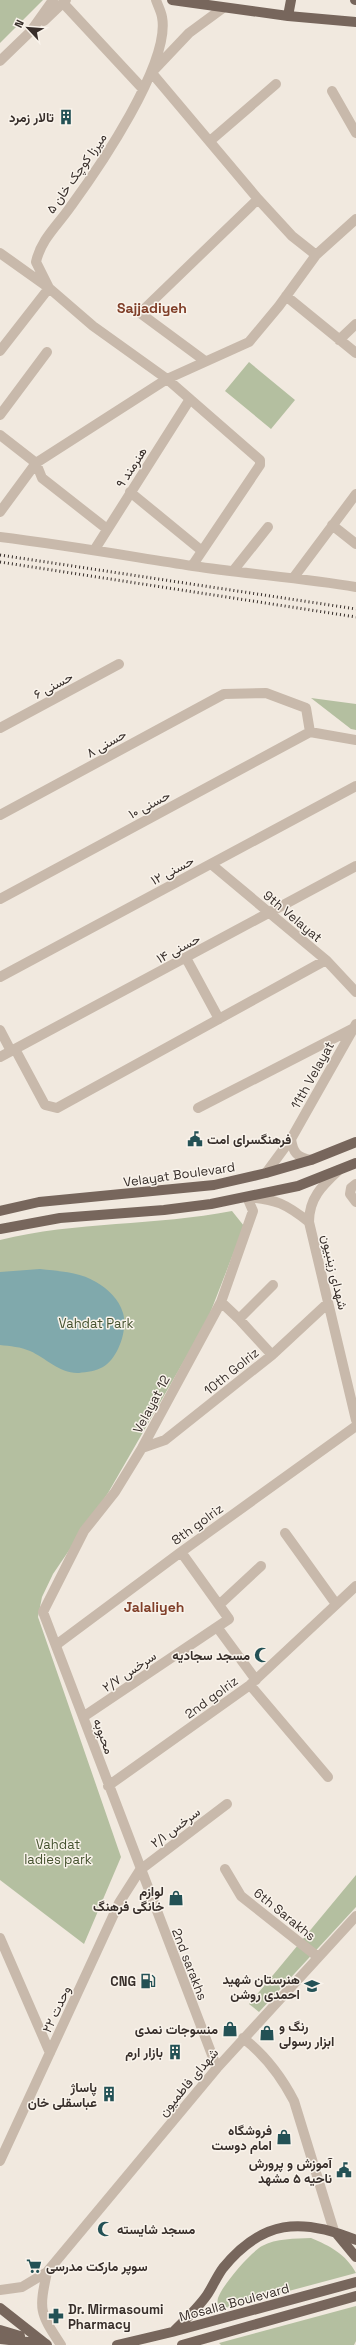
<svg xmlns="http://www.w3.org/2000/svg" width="356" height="2345" font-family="'Space Grotesk',Vazirmatn,sans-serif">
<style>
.green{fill:#b4bfa0}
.water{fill:#80a9ac}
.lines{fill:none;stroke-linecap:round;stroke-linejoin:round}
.minor{stroke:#c8b9ab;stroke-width:10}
.major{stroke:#77665c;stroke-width:10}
.rail{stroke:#372e2a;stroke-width:3;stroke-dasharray:1 3;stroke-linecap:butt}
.labels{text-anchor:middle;stroke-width:3;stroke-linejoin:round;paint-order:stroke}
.poi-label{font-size:13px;font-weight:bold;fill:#372e2a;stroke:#f9f3eb;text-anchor:end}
.street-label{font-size:13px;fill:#372e2a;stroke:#f9f3eb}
.park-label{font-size:13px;fill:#465330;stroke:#f9f3eb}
.neighbourhood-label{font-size:14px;font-weight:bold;fill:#803f29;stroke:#f9f3eb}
</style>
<rect width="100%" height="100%" fill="#f1e9df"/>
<path class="green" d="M0,0H43L0,43Z
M249,362L295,400L271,429L225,391Z
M311,698L356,704V730L351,729Z
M232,1211L244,1226L207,1321L108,1493L53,1574L42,1597L38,1617L121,1857L84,1944L0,1880V1240C76,1221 156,1226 232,1211Z
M356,1875V1907L259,2012L249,2004Z
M311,2238C330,2246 346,2254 356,2273L218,2310C218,2306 217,2301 218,2298C223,2284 250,2253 262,2246C276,2238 295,2239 311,2238Z
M356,2306V2341L354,2345H221L219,2343Z"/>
<path class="water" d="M40,1269C58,1271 80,1272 96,1282C108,1289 119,1299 123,1313C128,1330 118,1358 103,1367C96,1371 87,1372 79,1373C60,1374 46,1358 30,1351C21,1347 10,1346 0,1345V1272Z"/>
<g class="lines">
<path class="minor" d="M64,4L143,89
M44,21L66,0
M0,61L31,31L53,0
M153,71L189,33L223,8
M151,72L258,199L292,236L316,255
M332,91L356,133
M210,141L276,84
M0,253L49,288L93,326L167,379L260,460V465L192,566
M286,296L356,353
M339,340L356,324
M0,351L49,288L36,262C41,239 58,225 71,206C98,169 171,63 162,17C161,11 158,6 156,0
M205,361L140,313L258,199
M0,415L47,352
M0,435L36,463L167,379L249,342L279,306L316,255L356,219
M36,463L42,478L107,529
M130,492L202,551
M0,512L36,463
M332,525L356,544
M0,537C65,545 128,556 193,566C247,574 302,578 356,587
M95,549L190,399
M233,571L268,527
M294,577L356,494
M0,728L119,664
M310,732L356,740
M0,815L224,694L266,693L306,708L310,732
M211,864L326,960L356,992
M0,899L310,732
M186,958L219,1019
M0,977L356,786
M0,1030L11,1051
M15,1049L45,1105L57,1108L326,960
M0,1057L356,866
M198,1108L352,1029
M291,1139C293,1153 297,1157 311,1160
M339,1170C322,1186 309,1198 309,1222L356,1420
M266,1173L291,1139L356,1024
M356,1184L351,1188L350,1194L356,1202
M221,1302L239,1319L272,1355
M239,1319L273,1285
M142,1448L165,1440L272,1355L328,1303
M285,1533L336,1604
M219,1605L261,1566
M217,1627L256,1680
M56,1645L181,1552L356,1426
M250,1685L328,1777
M83,1717L229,1619L181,1552
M108,1786L250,1685L356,1586
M225,1869L241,1896L318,1957
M0,1938L50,2053
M243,2038C265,2055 281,2076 294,2101L334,2231
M217,2068L43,1612L84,1531L115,1492L142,1448L221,1302L253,1211L247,1197C276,1199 286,1204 309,1222
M0,2161L119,1903L140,1870L227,1804
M47,2272C39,2310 39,2312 61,2345
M0,2290L22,2287L47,2272L217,2068L356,1916"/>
<path class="major" d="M172,0L288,16L356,22
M355,0H356
M288,16L291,0
M0,1211L39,1202L214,1185L266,1173L311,1160L356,1142
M0,1229L60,1218L164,1210L211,1204L298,1186L356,1163
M337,2234L356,2257
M0,2308L47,2345
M0,2330L20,2336
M174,2331C186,2319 198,2308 207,2295C213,2286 217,2276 223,2268C262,2220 301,2217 356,2240
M0,2339L46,2344
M117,2345L172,2332L356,2282
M182,2345L356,2296"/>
<path class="rail" d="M0,555L356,609
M0,562L356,617"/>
</g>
<defs>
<g id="building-bare" transform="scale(1.2)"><path d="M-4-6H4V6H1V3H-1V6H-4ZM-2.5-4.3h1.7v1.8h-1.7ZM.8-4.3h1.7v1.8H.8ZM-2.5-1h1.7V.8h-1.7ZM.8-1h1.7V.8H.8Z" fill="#235155" stroke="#f9f3eb" stroke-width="2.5" paint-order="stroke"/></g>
<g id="civic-bare" transform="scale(1.2)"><path d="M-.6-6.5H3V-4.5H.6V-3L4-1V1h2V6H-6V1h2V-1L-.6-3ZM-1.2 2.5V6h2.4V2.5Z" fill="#235155" stroke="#f9f3eb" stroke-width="2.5" paint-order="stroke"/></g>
<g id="mosque-bare" transform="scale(1.2)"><path d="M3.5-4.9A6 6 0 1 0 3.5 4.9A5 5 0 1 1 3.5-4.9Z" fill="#235155" stroke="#f9f3eb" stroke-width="2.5" paint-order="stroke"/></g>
<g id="shop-bare" transform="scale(1.2)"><path d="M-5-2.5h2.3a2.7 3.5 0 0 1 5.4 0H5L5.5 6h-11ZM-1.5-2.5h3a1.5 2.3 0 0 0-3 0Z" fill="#235155" stroke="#f9f3eb" stroke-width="2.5" paint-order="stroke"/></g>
<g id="fuel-bare" transform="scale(1.2)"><path d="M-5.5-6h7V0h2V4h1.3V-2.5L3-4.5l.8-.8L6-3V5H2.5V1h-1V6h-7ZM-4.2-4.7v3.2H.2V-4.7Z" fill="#235155" stroke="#f9f3eb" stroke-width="2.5" paint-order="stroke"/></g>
<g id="school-bare" transform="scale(1.2)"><path d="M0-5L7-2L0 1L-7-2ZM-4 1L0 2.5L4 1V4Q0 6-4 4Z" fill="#235155" stroke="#f9f3eb" stroke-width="2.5" paint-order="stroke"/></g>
<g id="supermarket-bare" transform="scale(1.2)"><path d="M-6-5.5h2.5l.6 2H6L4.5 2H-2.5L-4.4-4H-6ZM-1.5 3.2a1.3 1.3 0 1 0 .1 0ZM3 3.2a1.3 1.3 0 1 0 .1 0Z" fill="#235155" stroke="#f9f3eb" stroke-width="2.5" paint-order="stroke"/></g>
<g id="pharmacy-bare" transform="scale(1.2)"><path d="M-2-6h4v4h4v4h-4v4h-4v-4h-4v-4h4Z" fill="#235155" stroke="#f9f3eb" stroke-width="2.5" paint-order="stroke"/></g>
</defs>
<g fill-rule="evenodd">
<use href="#building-bare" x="66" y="117"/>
<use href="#civic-bare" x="195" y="1139"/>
<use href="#mosque-bare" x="262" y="1655"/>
<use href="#shop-bare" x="176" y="1898"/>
<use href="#fuel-bare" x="148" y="1981"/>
<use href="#school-bare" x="312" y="1986"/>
<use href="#shop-bare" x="230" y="2029"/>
<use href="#shop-bare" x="267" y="2033"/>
<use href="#building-bare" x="175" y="2052"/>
<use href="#building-bare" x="109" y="2094"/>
<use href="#shop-bare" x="284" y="2137"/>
<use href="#civic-bare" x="344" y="2170"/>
<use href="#mosque-bare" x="105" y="2229"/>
<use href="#supermarket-bare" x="34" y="2266"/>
<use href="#pharmacy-bare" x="56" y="2316"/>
</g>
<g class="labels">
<g class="poi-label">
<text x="54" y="122">تالار زمرد</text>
<text x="207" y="1144" text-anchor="start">فرهنگسرای امت</text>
<text x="250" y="1660">مسجد سجادیه</text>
<text x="164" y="1896">لوازم<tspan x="164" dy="15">خانگی فرهنگ</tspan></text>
<text x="300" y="1984">هنرستان شهید<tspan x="300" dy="15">احمدی روشن</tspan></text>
<text x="136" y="1986">CNG</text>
<text x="279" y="2031" text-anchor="start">رنگ و<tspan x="279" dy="15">ابزار رسولی</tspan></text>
<text x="218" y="2034">منسوجات نمدی</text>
<text x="163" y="2057">بازار ارم</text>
<text x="97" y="2092">پاساژ<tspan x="97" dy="15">عباسقلی خان</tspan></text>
<text x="272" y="2135">فروشگاه<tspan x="272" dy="15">امام دوست</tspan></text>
<text x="332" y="2168">آموزش و پرورش<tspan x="332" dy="15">ناحیه ۵ مشهد</tspan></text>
<text x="117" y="2234" text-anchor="start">مسجد شایسته</text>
<text x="46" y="2271" text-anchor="start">سوپر مارکت مدرسی</text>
<text x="68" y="2314" text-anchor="start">Dr. Mirmasoumi<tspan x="68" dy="15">Pharmacy</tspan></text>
</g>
<g class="street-label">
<text transform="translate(76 173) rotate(-55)" y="5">میرزا کوچک خان ۵</text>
<text transform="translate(131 467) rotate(-57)" y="5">هنرمند ۹</text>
<text transform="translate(53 685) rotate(-28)" y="5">حسنی ۶</text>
<text transform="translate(106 743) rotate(-29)" y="5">حسنی ۸</text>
<text transform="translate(149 804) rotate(-28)" y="5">حسنی ۱۰</text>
<text transform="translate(172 870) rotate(-28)" y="5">حسنی ۱۲</text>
<text transform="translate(293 916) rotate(40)" y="5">9th Velayat</text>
<text transform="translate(178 948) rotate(-28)" y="5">حسنی ۱۴</text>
<text transform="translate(312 1075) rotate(-61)" y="5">11th Velayat</text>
<text transform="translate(179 1174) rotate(-8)" y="5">Velayat Boulevard</text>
<text transform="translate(335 1272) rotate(77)" y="5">شهدای زینبیون</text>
<text transform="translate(231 1371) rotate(-39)" y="5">10th Golriz</text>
<text transform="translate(151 1404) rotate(-62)" y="5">Velayat 12</text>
<text transform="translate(197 1524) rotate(-36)" y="5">8th golriz</text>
<text transform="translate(129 1671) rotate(-34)" y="5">سرخس ۲/۷</text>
<text transform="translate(211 1697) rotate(-36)" y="5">2nd golriz</text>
<text transform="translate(104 1736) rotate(70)" y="5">محبوبه</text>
<text transform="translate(175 1827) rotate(-37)" y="5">سرخس ۲/۱</text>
<text transform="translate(285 1914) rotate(39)" y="5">6th Sarakhs</text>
<text transform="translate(190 1964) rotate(69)" y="5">2nd sarakhs</text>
<text transform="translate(56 2009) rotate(-65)" y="5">وحدت ۲۲</text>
<text transform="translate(188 2082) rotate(-50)" y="5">شهدای فاطمیون</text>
<text transform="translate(234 2302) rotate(-15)" y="5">Mosalla Boulevard</text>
</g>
<g class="park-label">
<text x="96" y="1328">Vahdat Park</text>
<text x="58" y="1849">Vahdat<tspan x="58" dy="15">ladies park</tspan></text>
</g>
<g class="neighbourhood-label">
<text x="152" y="313">Sajjadiyeh</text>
<text x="154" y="1612">Jalaliyeh</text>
</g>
</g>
<g transform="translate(28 28) rotate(296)" stroke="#f9f3eb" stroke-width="3" paint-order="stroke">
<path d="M0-3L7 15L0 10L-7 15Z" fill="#372e2a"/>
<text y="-6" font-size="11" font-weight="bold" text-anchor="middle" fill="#372e2a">N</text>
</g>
</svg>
